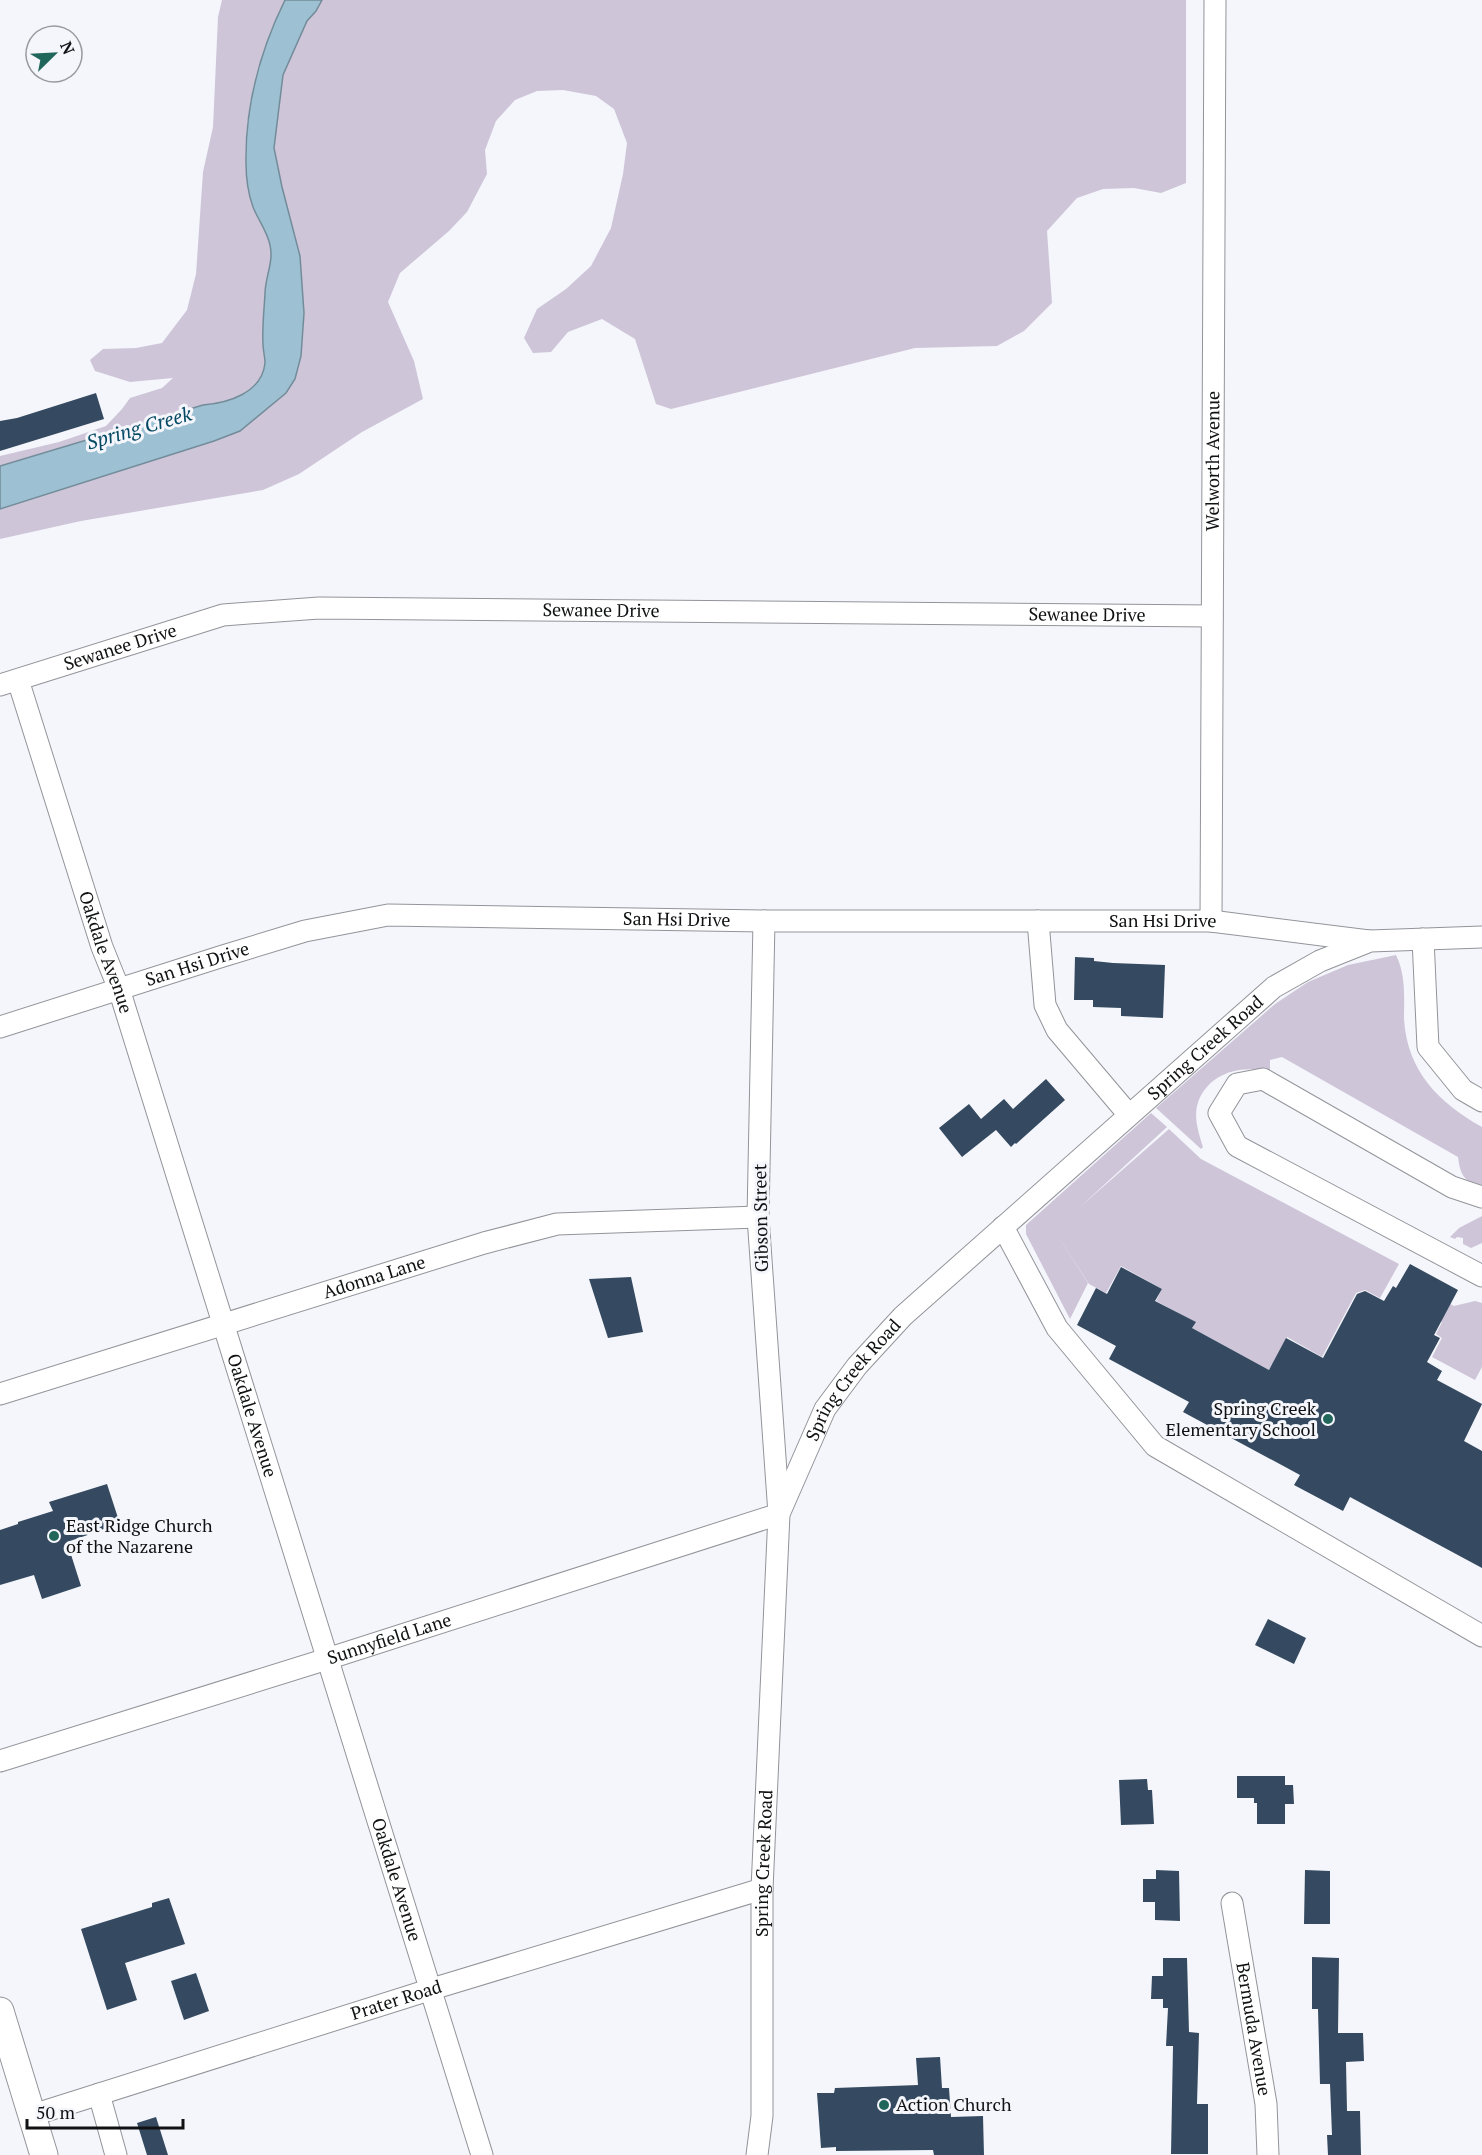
<svg xmlns="http://www.w3.org/2000/svg" width="1482" height="2155" font-family="'PT Serif',serif">
<style>
.green{fill:#cec5d9}
.water{fill:#9dc0d3;stroke:#738c99;stroke-width:1.5}
.building{fill:#354a60}
.lines{fill:none;stroke-linecap:round;stroke-linejoin:round}
.minor-casing{stroke:#929499;stroke-width:23}
.major-casing{stroke:#929499;stroke-width:29}
.minor{stroke:#fff;stroke-width:21}
.major{stroke:#fff;stroke-width:27}
.poi-dot{fill:#20665a;stroke:#f4f6fb;stroke-width:2}
.labels{text-anchor:middle;stroke-width:6;stroke-linejoin:round;paint-order:stroke}
.street-label{font-size:18px;fill:#101112;stroke:#f4f6fb}
.poi-label{font-size:18px;fill:#101112;stroke:#f4f6fb;text-anchor:start}
.water-label{font-size:20px;font-style:italic;fill:#034863;stroke:#f4f6fb}
</style>
<rect width="100%" height="100%" fill="#f4f6fb"/>
<path class="green" d="M222,0H285C260,50 244,106 246,163C246,176 249,194 253,208C257,220 267,231 270,245C274,262 265,277 265,294C264,311 262,328 263,345C263,350 265,357 265,363C262,393 228,403 203,405L0,466V456L59,442L106,426L122,409L130,398L162,388L173,378L130,382L95,371L90,360L103,349L136,348L162,343L187,310L196,274L203,172L213,127L218,17Z
M322,0H1186V183L1161,193L1134,188L1103,189L1077,198L1047,231L1052,303L1024,331L997,346L915,348L671,409L656,404L635,339L602,319L568,332L551,352L533,353L524,338L537,309L566,289L591,266L611,228L623,174L627,143L614,109L596,96L563,90L537,91L515,100L496,121L485,150L487,174L467,212L449,231L400,273L388,302L414,361L423,399L362,432L299,474L263,490L81,521L0,539V509L214,441L240,431L286,393L301,356L304,313L300,256L282,187L274,148L283,75L307,21L316,11Z
M1396,955C1406,975 1404,997 1404,1019C1407,1071 1439,1103 1482,1127V1185C1464,1183 1460,1174 1458,1157L1282,1057L1270,1060V1072C1241,1064 1206,1073 1197,1106C1194,1120 1199,1134 1203,1147L1201,1149L1156,1108L1275,1004L1308,982L1348,965Z
M1151,1113L1167,1127L1080,1207L1169,1129L1201,1159L1399,1264L1380,1298L1365,1290L1356,1293L1322,1357L1287,1337L1269,1370L1192,1328L1195,1322L1156,1301L1162,1289L1121,1266L1106,1293L1089,1284L1054,1230L1088,1283L1070,1319L1026,1234V1225Z
M1482,1216V1243L1471,1248L1463,1244V1238L1457,1237L1455,1239L1450,1237L1459,1228Z
M1443,1300L1454,1306L1475,1301L1482,1303V1367L1475,1380L1432,1357L1442,1338L1436,1334L1442,1322L1433,1318Z"/>
<path class="water" d="M285,0H322L316,11L307,21L283,75L274,148L282,187L300,256L304,313L301,356L295,379L286,393L240,431L214,441L0,509V466L203,405C228,403 262,393 265,363C265,357 263,350 263,344C262,328 264,311 265,294C265,277 274,262 270,245C267,231 258,220 253,207C248,193 246,178 246,163C245,105 260,51 285,0Z"/>
<path class="building" d="M96,393L104,419L0,451V421L17,418Z
M1075,957L1094,958V961L1113,963L1165,965L1163,1018L1121,1016V1008L1093,1007V1000H1074Z
M1046,1079L1065,1100L1016,1144L1015,1143L1011,1147L996,1130L962,1157L939,1128L969,1104L981,1119L1004,1099L1013,1109Z
M1410,1264L1458,1290L1434,1335L1440,1338L1427,1362L1442,1371L1437,1380L1482,1404L1464,1441L1482,1451V1568L1350,1497L1343,1511L1294,1485L1300,1475L1183,1412L1189,1402L1109,1359L1116,1346L1077,1325L1096,1288L1107,1294L1121,1267L1162,1289L1155,1301L1196,1322L1192,1328L1269,1370L1286,1338L1323,1358L1357,1294L1365,1291L1384,1301L1393,1286L1396,1288Z
M631,1277L643,1332L608,1338L589,1279Z
M107,1484L120,1524L67,1542L81,1586L42,1599L34,1575L0,1585V1530L18,1524V1522L53,1511L49,1502Z
M1268,1619L1306,1638L1294,1664L1255,1645Z
M1237,1776H1285V1785H1293L1294,1804H1285V1824H1257V1803H1254V1798H1237Z
M1147,1779L1148,1790H1152L1154,1824L1121,1825L1119,1780Z
M1156,1870L1179,1871L1180,1921L1155,1920V1902H1143V1879H1156Z
M1305,1870L1330,1871V1924H1304Z
M169,1898L185,1944L125,1963L137,2000L107,2010L81,1929L152,1907V1903Z
M1312,1957L1339,1958L1338,2033H1363L1364,2061L1346,2062L1347,2111H1360L1361,2155H1328L1327,2135H1332L1330,2084H1320L1318,2009H1312Z
M1163,1958H1187L1189,2032L1199,2033L1197,2104H1208V2154H1171L1173,2046H1166L1168,2008H1163V1999H1151L1152,1976H1163Z
M196,1973L209,2011L184,2020L171,1981Z
M940,2057L942,2088H949L951,2117L983,2116L984,2155H934L933,2150L836,2151V2147L821,2148L817,2093H834L835,2088L918,2085L916,2058Z
M156,2117L168,2155H147L137,2123Z"/>
<g class="lines">
<g class="minor-casing">
<g id="minor">
<path id="s1" d="M18,680L102,947L119,989L482,2155"/>
<path id="s2" d="M0,685L223,615L319,608L1212,616"/>
<path d="M1038,921L1045,1005L1057,1030L1129,1115"/>
<path id="s3" d="M1211,921L1215,0"/>
<path d="M1423,939L1428,1047L1463,1090L1482,1101"/>
<path id="s4" d="M0,1027L223,956L305,931L388,915L764,921H1211L1369,941"/>
<path d="M1482,1197L1452,1187L1263,1079L1237,1084L1219,1113L1237,1146L1482,1276"/>
<path d="M1003,1227L1057,1328L1155,1446L1482,1636"/>
<path id="s5" d="M0,1394L484,1243L557,1224L758,1217"/>
<path id="s6" d="M0,1761L327,1659L779,1514L758,1217L764,921"/>
<path id="s7" d="M1232,1903L1266,2104L1268,2155"/>
<path d="M99,2094L116,2155"/>
<path id="s8" d="M33,2115L432,1989L762,1889"/>
<path id="s9" d="M757,2155L762,2116V1889L779,1514L825,1409L857,1366L903,1316L1274,987L1320,961L1370,941L1482,937"/>
</g>
</g>
<g class="major-casing">
<path id="major" d="M0,2011L44,2155"/>
</g>
<use href="#minor" class="minor"/>
<use href="#major" class="major"/>
</g>
<g class="poi-dot">
<circle cx="1328" cy="1419" r="6"/>
<circle cx="54" cy="1536" r="6"/>
<circle cx="884" cy="2105" r="6"/>
</g>
<g class="labels">
<g class="street-label">
<text dy="6" stroke="none"><textPath href="#s3" startOffset="460">Welworth Avenue</textPath></text>
<text dy="6" stroke="none"><textPath href="#s2" startOffset="612">Sewanee Drive</textPath></text>
<text dy="6" stroke="none"><textPath href="#s2" startOffset="1098">Sewanee Drive</textPath></text>
<text dy="6" stroke="none"><textPath href="#s2" startOffset="126">Sewanee Drive</textPath></text>
<text dy="6" stroke="none"><textPath href="#s4" startOffset="693">San Hsi Drive</textPath></text>
<text dy="6" stroke="none"><textPath href="#s4" startOffset="1179">San Hsi Drive</textPath></text>
<text dy="6" stroke="none"><textPath href="#s1" startOffset="286">Oakdale Avenue</textPath></text>
<text dy="6" stroke="none"><textPath href="#s4" startOffset="207">San Hsi Drive</textPath></text>
<text dy="6" stroke="none"><textPath href="#s9" startOffset="1282">Spring Creek Road</textPath></text>
<text transform="translate(761 1218) rotate(-91)" y="6">Gibson Street</text>
<text dy="6" stroke="none"><textPath href="#s5" startOffset="392">Adonna Lane</textPath></text>
<text dy="6" stroke="none"><textPath href="#s9" startOffset="796">Spring Creek Road</textPath></text>
<text dy="6" stroke="none"><textPath href="#s1" startOffset="772">Oakdale Avenue</textPath></text>
<text dy="6" stroke="none"><textPath href="#s6" startOffset="408">Sunnyfield Lane</textPath></text>
<text dy="6" stroke="none"><textPath href="#s9" startOffset="292">Spring Creek Road</textPath></text>
<text dy="6" stroke="none"><textPath href="#s1" startOffset="1258">Oakdale Avenue</textPath></text>
<text dy="6" stroke="none"><textPath href="#s8" startOffset="381">Prater Road</textPath></text>
<text dy="6" stroke="none"><textPath href="#s7" startOffset="128">Bermuda Avenue</textPath></text>
</g>
<g class="poi-label">
<text x="1316" y="1415" text-anchor="end">Spring Creek<tspan x="1316" dy="21">Elementary School</tspan></text>
<text x="66" y="1532">East Ridge Church<tspan x="66" dy="21">of the Nazarene</tspan></text>
<text x="896" y="2111">Action Church</text>
</g>
<g class="water-label">
<text transform="translate(139 428) rotate(-16)" y="7">Spring Creek</text>
</g>
</g>
<g transform="translate(54 54) rotate(66)"><circle r="28" fill="#f4f6fb" stroke="#999a9e" stroke-width="1.5"/>
<path d="M0-4.5L10 22L0 15L-10 22Z" fill="#20665a"/>
<text y="-9" font-size="16" font-weight="bold" text-anchor="middle" fill="#101112">N</text>
</g>
<path d="M27 2119v9h156v-9" fill="none" stroke="#101112" stroke-width="3"/>
<text x="36" y="2119" font-size="18" fill="#101112" stroke="#f4f6fb" stroke-width="4.5" paint-order="stroke">50 m</text>
</svg>
